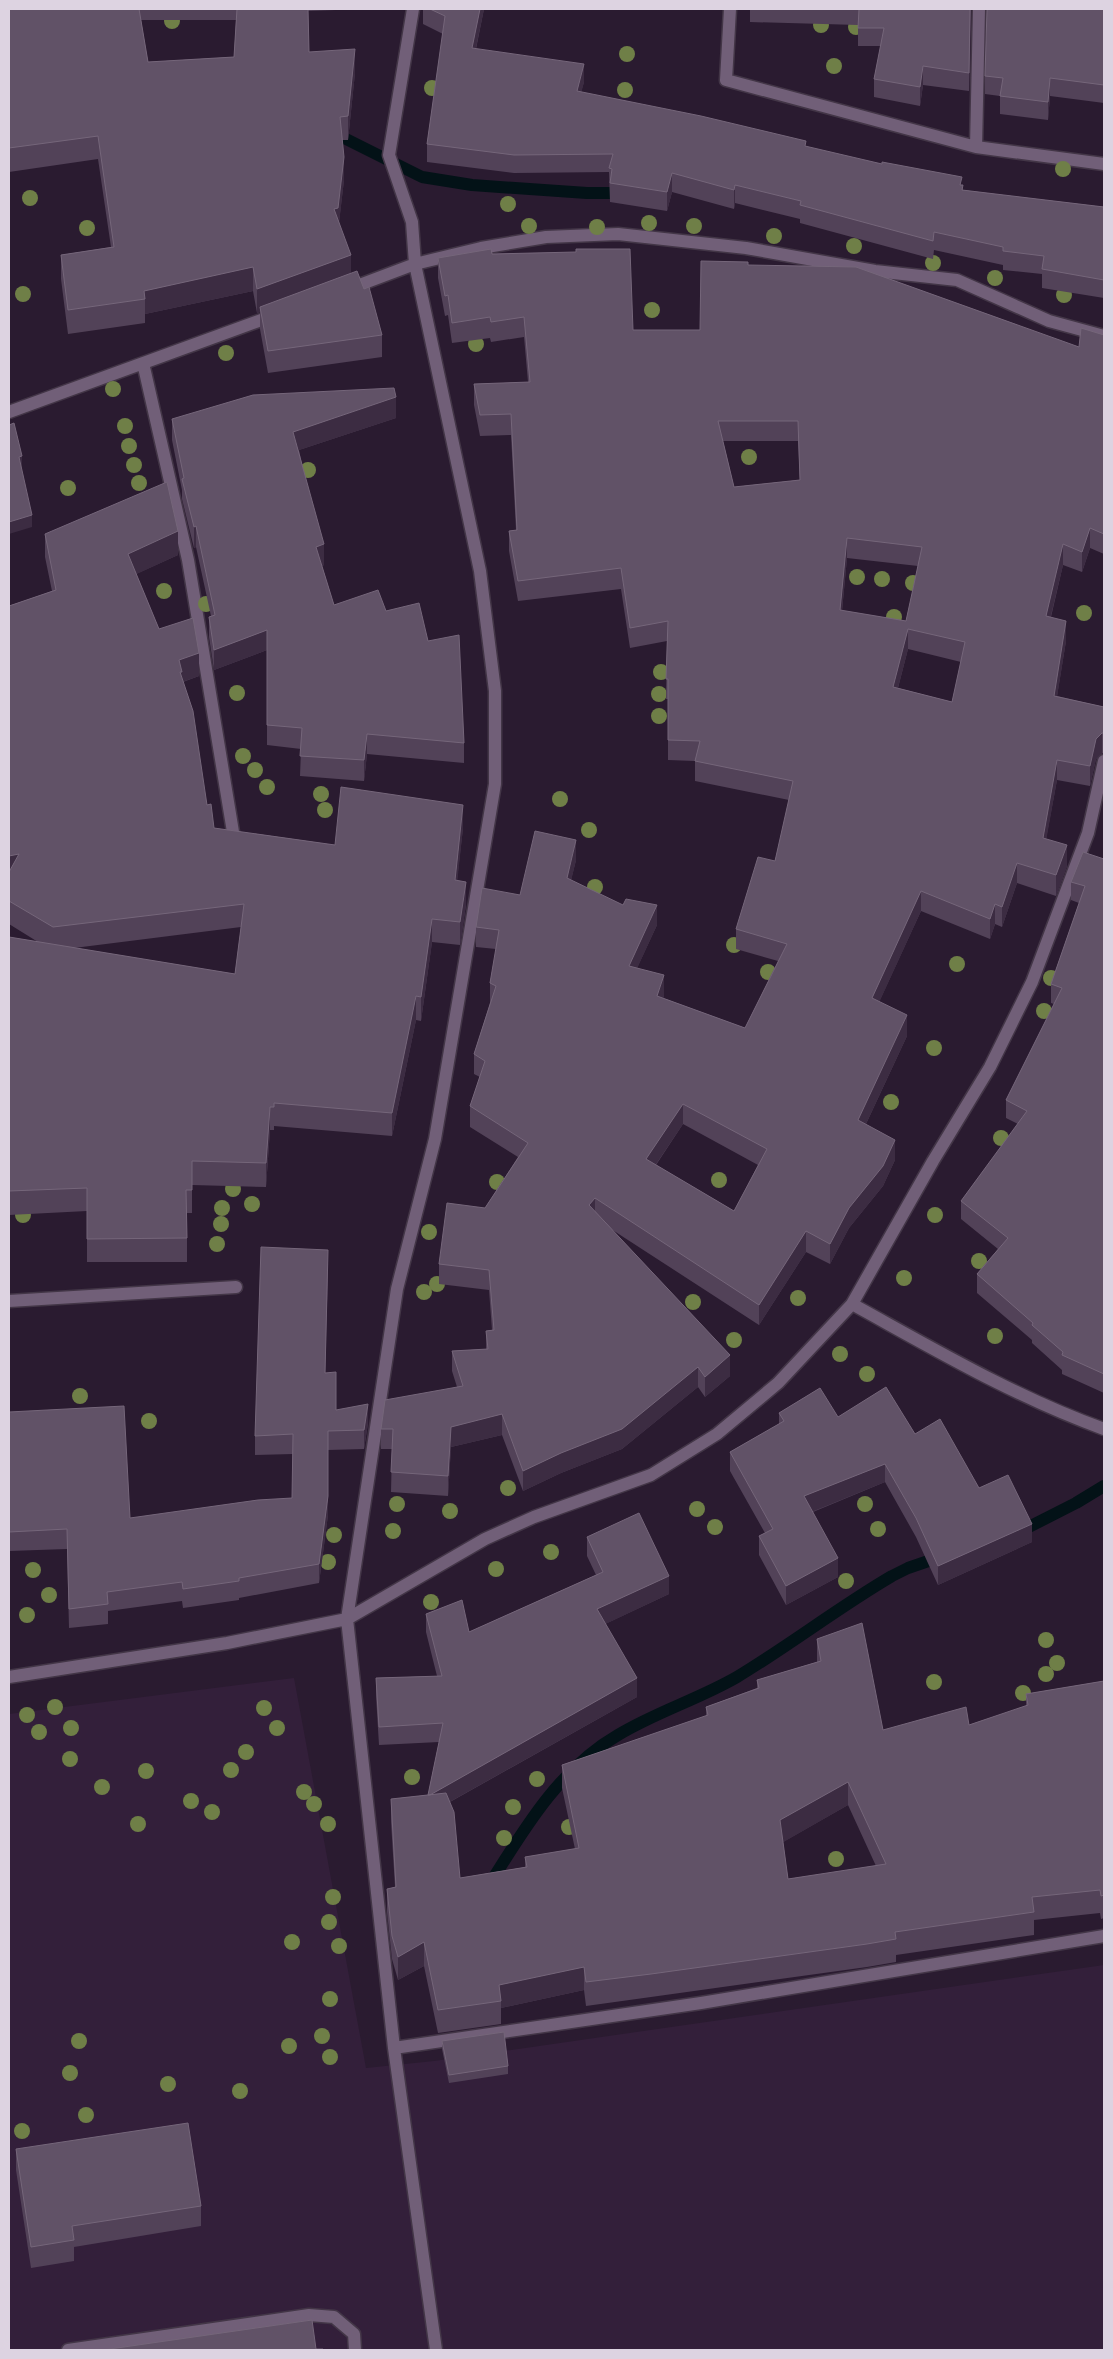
<svg xmlns="http://www.w3.org/2000/svg" width="1113" height="2359" font-family="'Space Grotesk',sans-serif">
<style>
.built{fill:#331f3a}
.lines{fill:none;stroke-linecap:round;stroke-linejoin:round}
.stream{stroke:#031217;stroke-width:12}
.minor-casing{stroke:#433647;stroke-width:15}
.minor{stroke:#715f78;stroke-width:12}
.tree{fill:#6f7f47}
.wall{fill:#524258;fill-rule:evenodd}
.shaded-wall{fill:#3c2c42}
.building{fill:#615267;stroke:#75667a;fill-rule:evenodd}
</style>
<rect width="100%" height="100%" fill="#2a1b30"/>
<path class="built" d="M294,1678L366,2068L434,2061L1104,1965V2350H9V1714Z"/>
<g class="lines">
<path class="stream" d="M334,133L422,177L472,185L587,193H626
M1017,1533L1076,1503L1104,1486
M489,1885C524,1829 559,1769 618,1735C656,1712 699,1699 737,1677C790,1645 839,1607 892,1576L908,1568L943,1556"/>
<g class="minor-casing">
<path id="minor" d="M413,9L389,155L412,222L415,264L480,571L495,691V784L435,1139L397,1289L347,1619L394,2048L436,2350
M730,9L726,80L976,147L1104,164
M976,147L979,9
M346,290L415,264L481,248L546,237L618,234L746,248L875,271L957,280L1049,321L1104,336
M143,363L188,560L235,844
M9,412L275,315
M9,1301L236,1287
M852,1304C934,1349 1015,1397 1104,1429
M9,1677L227,1643L347,1619L485,1539L534,1517L651,1475L717,1434L778,1383L852,1304L933,1161L990,1067L1032,982L1088,833L1104,761
M394,2048L701,2003L1104,1936
M68,2350L309,2315L334,2317L354,2334L355,2350"/>
</g>
<use href="#minor" class="minor"/>
</g>
<g class="tree">
<circle cx="172" cy="21" r="8"/>
<circle cx="821" cy="25" r="8"/>
<circle cx="856" cy="27" r="8"/>
<circle cx="627" cy="54" r="8"/>
<circle cx="834" cy="66" r="8"/>
<circle cx="432" cy="88" r="8"/>
<circle cx="625" cy="90" r="8"/>
<circle cx="1063" cy="169" r="8"/>
<circle cx="30" cy="198" r="8"/>
<circle cx="508" cy="204" r="8"/>
<circle cx="649" cy="223" r="8"/>
<circle cx="529" cy="226" r="8"/>
<circle cx="694" cy="226" r="8"/>
<circle cx="597" cy="227" r="8"/>
<circle cx="87" cy="228" r="8"/>
<circle cx="774" cy="236" r="8"/>
<circle cx="854" cy="246" r="8"/>
<circle cx="933" cy="263" r="8"/>
<circle cx="995" cy="278" r="8"/>
<circle cx="23" cy="294" r="8"/>
<circle cx="1064" cy="295" r="8"/>
<circle cx="652" cy="310" r="8"/>
<circle cx="476" cy="344" r="8"/>
<circle cx="226" cy="353" r="8"/>
<circle cx="113" cy="389" r="8"/>
<circle cx="125" cy="426" r="8"/>
<circle cx="129" cy="446" r="8"/>
<circle cx="749" cy="457" r="8"/>
<circle cx="134" cy="465" r="8"/>
<circle cx="308" cy="470" r="8"/>
<circle cx="139" cy="483" r="8"/>
<circle cx="68" cy="488" r="8"/>
<circle cx="857" cy="577" r="8"/>
<circle cx="882" cy="579" r="8"/>
<circle cx="913" cy="583" r="8"/>
<circle cx="164" cy="591" r="8"/>
<circle cx="206" cy="604" r="8"/>
<circle cx="1084" cy="613" r="8"/>
<circle cx="894" cy="617" r="8"/>
<circle cx="661" cy="672" r="8"/>
<circle cx="237" cy="693" r="8"/>
<circle cx="659" cy="694" r="8"/>
<circle cx="659" cy="716" r="8"/>
<circle cx="243" cy="756" r="8"/>
<circle cx="255" cy="770" r="8"/>
<circle cx="267" cy="787" r="8"/>
<circle cx="321" cy="794" r="8"/>
<circle cx="560" cy="799" r="8"/>
<circle cx="325" cy="810" r="8"/>
<circle cx="589" cy="830" r="8"/>
<circle cx="595" cy="887" r="8"/>
<circle cx="734" cy="945" r="8"/>
<circle cx="957" cy="964" r="8"/>
<circle cx="768" cy="972" r="8"/>
<circle cx="1051" cy="978" r="8"/>
<circle cx="1044" cy="1011" r="8"/>
<circle cx="934" cy="1048" r="8"/>
<circle cx="891" cy="1102" r="8"/>
<circle cx="1001" cy="1138" r="8"/>
<circle cx="719" cy="1180" r="8"/>
<circle cx="497" cy="1182" r="8"/>
<circle cx="233" cy="1189" r="8"/>
<circle cx="252" cy="1204" r="8"/>
<circle cx="222" cy="1208" r="8"/>
<circle cx="23" cy="1215" r="8"/>
<circle cx="935" cy="1215" r="8"/>
<circle cx="221" cy="1224" r="8"/>
<circle cx="429" cy="1232" r="8"/>
<circle cx="217" cy="1244" r="8"/>
<circle cx="979" cy="1261" r="8"/>
<circle cx="904" cy="1278" r="8"/>
<circle cx="437" cy="1284" r="8"/>
<circle cx="424" cy="1292" r="8"/>
<circle cx="798" cy="1298" r="8"/>
<circle cx="693" cy="1302" r="8"/>
<circle cx="995" cy="1336" r="8"/>
<circle cx="734" cy="1340" r="8"/>
<circle cx="840" cy="1354" r="8"/>
<circle cx="867" cy="1374" r="8"/>
<circle cx="80" cy="1396" r="8"/>
<circle cx="149" cy="1421" r="8"/>
<circle cx="508" cy="1488" r="8"/>
<circle cx="397" cy="1504" r="8"/>
<circle cx="865" cy="1504" r="8"/>
<circle cx="697" cy="1509" r="8"/>
<circle cx="450" cy="1511" r="8"/>
<circle cx="715" cy="1527" r="8"/>
<circle cx="878" cy="1529" r="8"/>
<circle cx="393" cy="1531" r="8"/>
<circle cx="334" cy="1535" r="8"/>
<circle cx="551" cy="1552" r="8"/>
<circle cx="328" cy="1562" r="8"/>
<circle cx="496" cy="1569" r="8"/>
<circle cx="33" cy="1570" r="8"/>
<circle cx="846" cy="1581" r="8"/>
<circle cx="49" cy="1595" r="8"/>
<circle cx="431" cy="1602" r="8"/>
<circle cx="27" cy="1615" r="8"/>
<circle cx="1046" cy="1640" r="8"/>
<circle cx="1057" cy="1663" r="8"/>
<circle cx="1046" cy="1674" r="8"/>
<circle cx="934" cy="1682" r="8"/>
<circle cx="1023" cy="1693" r="8"/>
<circle cx="55" cy="1707" r="8"/>
<circle cx="264" cy="1708" r="8"/>
<circle cx="27" cy="1715" r="8"/>
<circle cx="71" cy="1728" r="8"/>
<circle cx="277" cy="1728" r="8"/>
<circle cx="39" cy="1732" r="8"/>
<circle cx="246" cy="1752" r="8"/>
<circle cx="70" cy="1759" r="8"/>
<circle cx="231" cy="1770" r="8"/>
<circle cx="146" cy="1771" r="8"/>
<circle cx="412" cy="1777" r="8"/>
<circle cx="537" cy="1779" r="8"/>
<circle cx="102" cy="1787" r="8"/>
<circle cx="304" cy="1792" r="8"/>
<circle cx="191" cy="1801" r="8"/>
<circle cx="314" cy="1804" r="8"/>
<circle cx="513" cy="1807" r="8"/>
<circle cx="212" cy="1812" r="8"/>
<circle cx="138" cy="1824" r="8"/>
<circle cx="328" cy="1824" r="8"/>
<circle cx="569" cy="1827" r="8"/>
<circle cx="504" cy="1838" r="8"/>
<circle cx="836" cy="1859" r="8"/>
<circle cx="333" cy="1897" r="8"/>
<circle cx="329" cy="1922" r="8"/>
<circle cx="292" cy="1942" r="8"/>
<circle cx="339" cy="1946" r="8"/>
<circle cx="330" cy="1999" r="8"/>
<circle cx="322" cy="2036" r="8"/>
<circle cx="79" cy="2041" r="8"/>
<circle cx="289" cy="2046" r="8"/>
<circle cx="330" cy="2057" r="8"/>
<circle cx="70" cy="2073" r="8"/>
<circle cx="168" cy="2084" r="8"/>
<circle cx="240" cy="2091" r="8"/>
<circle cx="86" cy="2115" r="8"/>
<circle cx="22" cy="2131" r="8"/>
</g>
<path class="wall" d="M9,9H364L308,11L309,52L355,73L348,140H342L344,180L339,222L351,274L382,335V357L268,373L260,329V312L257,313L253,291L145,314V323L68,334L61,279V255L111,247L98,159L9,172ZM141,20H236L234,57L148,62Z
M423,9H484L476,49L584,82L581,92L962,185L963,190L1104,207V298L1042,288V274L1003,270V265L934,250L933,259L800,223V219L735,203L734,209L672,192L667,211L610,202L609,172L514,173L427,162V144L443,34L423,24Z
M750,9H971L969,91L923,85L920,106L874,97V79L881,46H858V25L750,22Z
M1104,9V103L1050,96L1048,120L1000,114V96L985,94V76Z
M492,254L633,330H700L748,265L1079,347L1104,335V554L1090,548L1082,572L1063,565L1051,617L1066,641L1057,696L1104,707V754L1102,753L1096,759L1090,786L1057,780L1046,839L1067,866L1056,896L1017,883L1002,927L995,924L990,939L921,911L879,1002L907,1036L866,1124L895,1160L883,1186L849,1228L830,1264L806,1252L759,1325L611,1229L730,1376L705,1397L698,1387L622,1449L561,1473L523,1491L502,1435L451,1447L448,1496L391,1492L392,1449H381V1429L457,1387L452,1371V1351L486,1349V1331L492,1330L489,1290L439,1284V1264L485,1208L518,1157L470,1127V1106L480,1077L474,1074V1054L490,1003V983L496,949L476,947V927L520,895L576,860L571,880L657,925L637,968L664,996L663,998L745,1028L778,961L736,949V929L775,861L789,800L695,781V761L668,760V699H666L667,641L630,648L621,589L518,601L509,551V531L516,530L511,435L480,436L474,405V384L528,382L524,337L491,342L490,338L452,343L448,315L445,316L438,278V258ZM723,441H798L800,480L734,487ZM847,558L918,566L906,621L842,611ZM908,649L961,662L952,702L898,688ZM683,1124L758,1165L734,1211L656,1165Z
M396,418L299,450L324,565L322,566L334,605L386,611L428,641L464,743V763L367,754L364,781L300,776L301,749L267,745V650L214,670L209,637V617L211,616L196,547L194,548L182,499V490L172,440V419Z
M45,534L178,555L136,574L159,629L199,676L183,682L207,805L214,828L335,845L463,828L457,880L466,905L460,945L432,942L421,1021L416,1020L392,1136L274,1126V1130H270L266,1187L192,1185V1213H187V1262H87V1211L9,1215V937L38,942L9,924V606L52,591L45,557ZM241,927L235,974L74,948Z
M1104,859V1393L1062,1374V1370L1032,1343V1340L977,1293V1274L998,1249L961,1219V1201L1018,1124L1006,1118V1100L1054,1004L1051,1003V984L1079,903L1071,900V882Z
M328,1269L325,1372L336,1410L368,1423L364,1449L328,1450V1515L319,1583L239,1598V1600L183,1608L182,1601L108,1611V1624L69,1628L67,1549L9,1551V1412L130,1518L292,1498L293,1454L255,1455V1436Z
M779,1413L838,1417L915,1434L979,1488L1032,1542L938,1585L916,1537L885,1482L813,1512L838,1577L786,1605L759,1555V1536L765,1533L730,1471V1452L779,1424Z
M587,1537L669,1594L605,1624L637,1697L450,1802L460,1878L525,1867V1857L575,1849L562,1788V1765L706,1716V1707L757,1688V1680L817,1662V1639L883,1730L969,1725L1026,1706V1694L1104,1681V1918L1101,1919L1100,1913L1034,1920V1935L896,1955V1962L867,1967L651,1997L586,2006L584,1990L501,2008V2024L438,2033L424,1966L398,1980L392,1959L387,1912V1889L395,1887L391,1822V1799L428,1795L439,1742L379,1745L376,1696V1678L437,1676L426,1632V1614L469,1632L596,1575L587,1556ZM848,1805L876,1866L788,1879L783,1842Z
M442,2041L508,2066V2074L449,2083L442,2049Z
M16,2149L201,2206V2226L74,2247V2261L31,2268L16,2170Z"/>
<path class="shaded-wall" d="M480,9H484L472,67V48Z
M355,49V73L348,140V116Z
M584,64V82L577,110V91Z
M923,66V85L920,106V87Z
M1050,78V96L1048,120V102Z
M344,157V180L338,232L334,209Z
M672,173V192L667,211V192Z
M735,185V203L734,209V190Z
M351,255V279L260,307V312L257,313V289Z
M253,267V291L145,314V299L144,291Z
M396,397V418L293,452V432Z
M22,456V468L19,457Z
M32,515V527L9,534V522Z
M196,526V547L194,548V527Z
M1090,528V548L1082,572V552Z
M178,531V555L128,578V554Z
M847,538V558L840,631V610Z
M324,544V565L316,568V547Z
M1063,544V565L1046,636V616Z
M1066,621V641L1054,716V696Z
M908,629V649L893,707V687Z
M267,630V650L214,670V650Z
M199,653V676L182,682V695L179,660Z
M1102,733V753L1096,759L1090,786V766L1096,739Z
M367,734V754L364,781V760Z
M1057,760V780L1043,858V838Z
M463,805V828L455,903V880Z
M576,840V860L567,898V878Z
M1067,845V866L1056,896V875Z
M19,854L9,880V856Z
M1017,863V883L1002,927V907Z
M466,882V905L460,945V922Z
M921,891V911L872,1018V998Z
M995,904V924L990,939V919Z
M657,905V925L629,986V966Z
M432,919V942L421,1021V997Z
M664,975V996L657,1017V996Z
M416,996V1020L392,1136V1113Z
M907,1015V1036L858,1141V1120Z
M683,1104V1124L646,1179V1159Z
M270,1107V1130L266,1187V1163Z
M895,1140V1160L883,1186L849,1228L830,1264V1244L849,1208Z
M595,1198V1218L589,1205Z
M806,1231V1252L759,1325V1305Z
M328,1250V1269L325,1392V1373Z
M730,1355V1376L705,1397V1377Z
M698,1367V1387L622,1449L561,1473L523,1491V1471L561,1453Z
M368,1404V1423L364,1449V1430Z
M502,1414V1435L451,1447L448,1496V1476L451,1427Z
M885,1464V1482L804,1515V1496Z
M328,1496V1515L319,1583V1564Z
M1032,1524V1542L938,1585V1566Z
M838,1558V1577L786,1605V1586Z
M669,1576V1594L597,1628V1609Z
M637,1678V1697L428,1814V1796Z
M848,1782V1805L780,1844V1820Z
M424,1942V1966L398,1980V1957Z
M584,1967V1990L501,2008V2001L499,1985Z"/>
<path class="building" d="M9,9H139L148,62L234,57L237,9H308L309,52L355,49L348,116L340,117L344,157L338,208L334,209L351,255L257,289L253,267L144,291L145,299L68,310L61,255L114,247L98,136L9,148Z
M430,9H480L472,48L584,64L577,91L701,116L806,141L805,146L882,164V162L962,177L960,185H963L962,190L1104,207V280L1042,269L1044,256L1003,251V247L934,232L933,241L800,205L801,201L735,185L734,190L672,173L667,192L610,183L612,169L609,168L613,154L514,155L427,144L445,16Z
M859,9H970L969,73L923,66L920,87L874,79L884,28H858Z
M987,9H1104V85L1050,78L1048,102L1000,96L1003,78L985,76Z
M491,249L492,254L576,252V249H630L633,330H700L701,261L748,262V265L856,267L1079,347L1081,328L1104,335V534L1090,528L1082,552L1063,544L1046,616L1066,621L1054,696L1104,707V733H1102L1096,739L1090,766L1057,760L1043,838L1067,845L1056,875L1017,863L1002,907L995,904L990,919L921,891L872,998L907,1015L858,1120L895,1140L883,1166L849,1208L830,1244L806,1231L759,1305L595,1198L589,1205L730,1355L705,1377L698,1367L622,1429L561,1453L523,1471L502,1414L451,1427L448,1476L391,1472L393,1429H381L385,1400L463,1386L452,1351L488,1349L486,1331L494,1330L489,1270L439,1264L447,1203L485,1208L528,1143L470,1106L485,1061L474,1054L496,986L490,983L499,930L476,927L482,888L520,895L535,831L576,840L567,878L623,905L626,899L657,905L629,966L664,975L657,996L745,1028L787,944L736,929L758,857L775,861L793,781L695,761L700,741L668,740V679H666L668,621L630,628L621,568L518,581L509,531L517,530L511,414L480,415L474,384L530,382L524,317L491,322L490,317L452,323L448,295L445,296L438,258ZM718,421H798L800,480L734,487ZM847,538L922,547L906,621L840,610ZM908,629L965,642L952,702L893,687ZM683,1104L767,1149L734,1211L646,1159Z
M357,271L364,289L369,287L382,335L268,351L260,307Z
M394,388L396,397L293,432L324,544L316,547L334,605L378,590L386,611L419,603L428,641L459,635L464,743L367,734L364,760L300,756L302,728L267,725V630L214,650L209,617L215,615L196,526L194,527L182,479L184,478L172,419L253,395Z
M14,423L22,456L19,457L32,515L9,522V425Z
M167,482L178,531L128,554L159,629L193,618L199,653L179,660L182,672H180L193,711L207,805L211,804L214,828L335,845L341,787L463,805L455,880L466,882L460,922L432,919L421,997L416,996L392,1113L274,1103V1107H270L266,1163L192,1161V1190H186L187,1238L87,1239V1188L9,1191V937L235,974L244,904L53,927L9,901V872L19,854L9,856V606L56,590L45,534Z
M1083,852L1104,859V1374L1062,1355L1063,1352L1032,1325L1033,1323L977,1274L1008,1238L961,1201L1027,1111L1006,1100L1062,988L1051,984L1085,886L1071,882Z
M261,1247L328,1250L325,1373L336,1372V1410L368,1404L364,1430L328,1431V1496L319,1564L239,1578V1581L183,1589L182,1582L107,1592L108,1604L69,1609L67,1529L9,1532V1412L124,1406L130,1518L258,1500L292,1498L293,1434L255,1436Z
M886,1387L915,1434L940,1419L979,1488L1008,1475L1032,1524L938,1566L916,1518L885,1464L804,1496L838,1558L786,1586L759,1536L773,1529L730,1452L784,1421L779,1413L820,1388L838,1417Z
M639,1513L669,1576L597,1609L637,1678L430,1795H428L443,1723L379,1727L376,1678L442,1676L426,1614L462,1600L469,1632L603,1572L587,1537Z
M862,1623L883,1730L966,1707L969,1725L1028,1705L1026,1694L1104,1681V1895L1101,1896L1100,1890L1032,1897L1034,1912L895,1932L896,1939L867,1944L651,1974L586,1982L584,1967L499,1985L501,2001L438,2010L424,1942L398,1957L392,1936L387,1889L396,1887L391,1799L446,1793L454,1812L460,1878L527,1867L525,1857L579,1848L562,1765L708,1715L706,1707L759,1688L757,1680L821,1661L817,1639ZM848,1782L886,1864L788,1879L780,1820Z
M504,2032L508,2066L449,2075L442,2041Z
M188,2123L201,2206L72,2226L74,2240L31,2247L16,2149Z
M312,2320L316,2349H323V2350H103Z"/>
<rect width="1113" height="2359" fill="none" stroke="#ddd3e1" stroke-width="20"/>
</svg>
